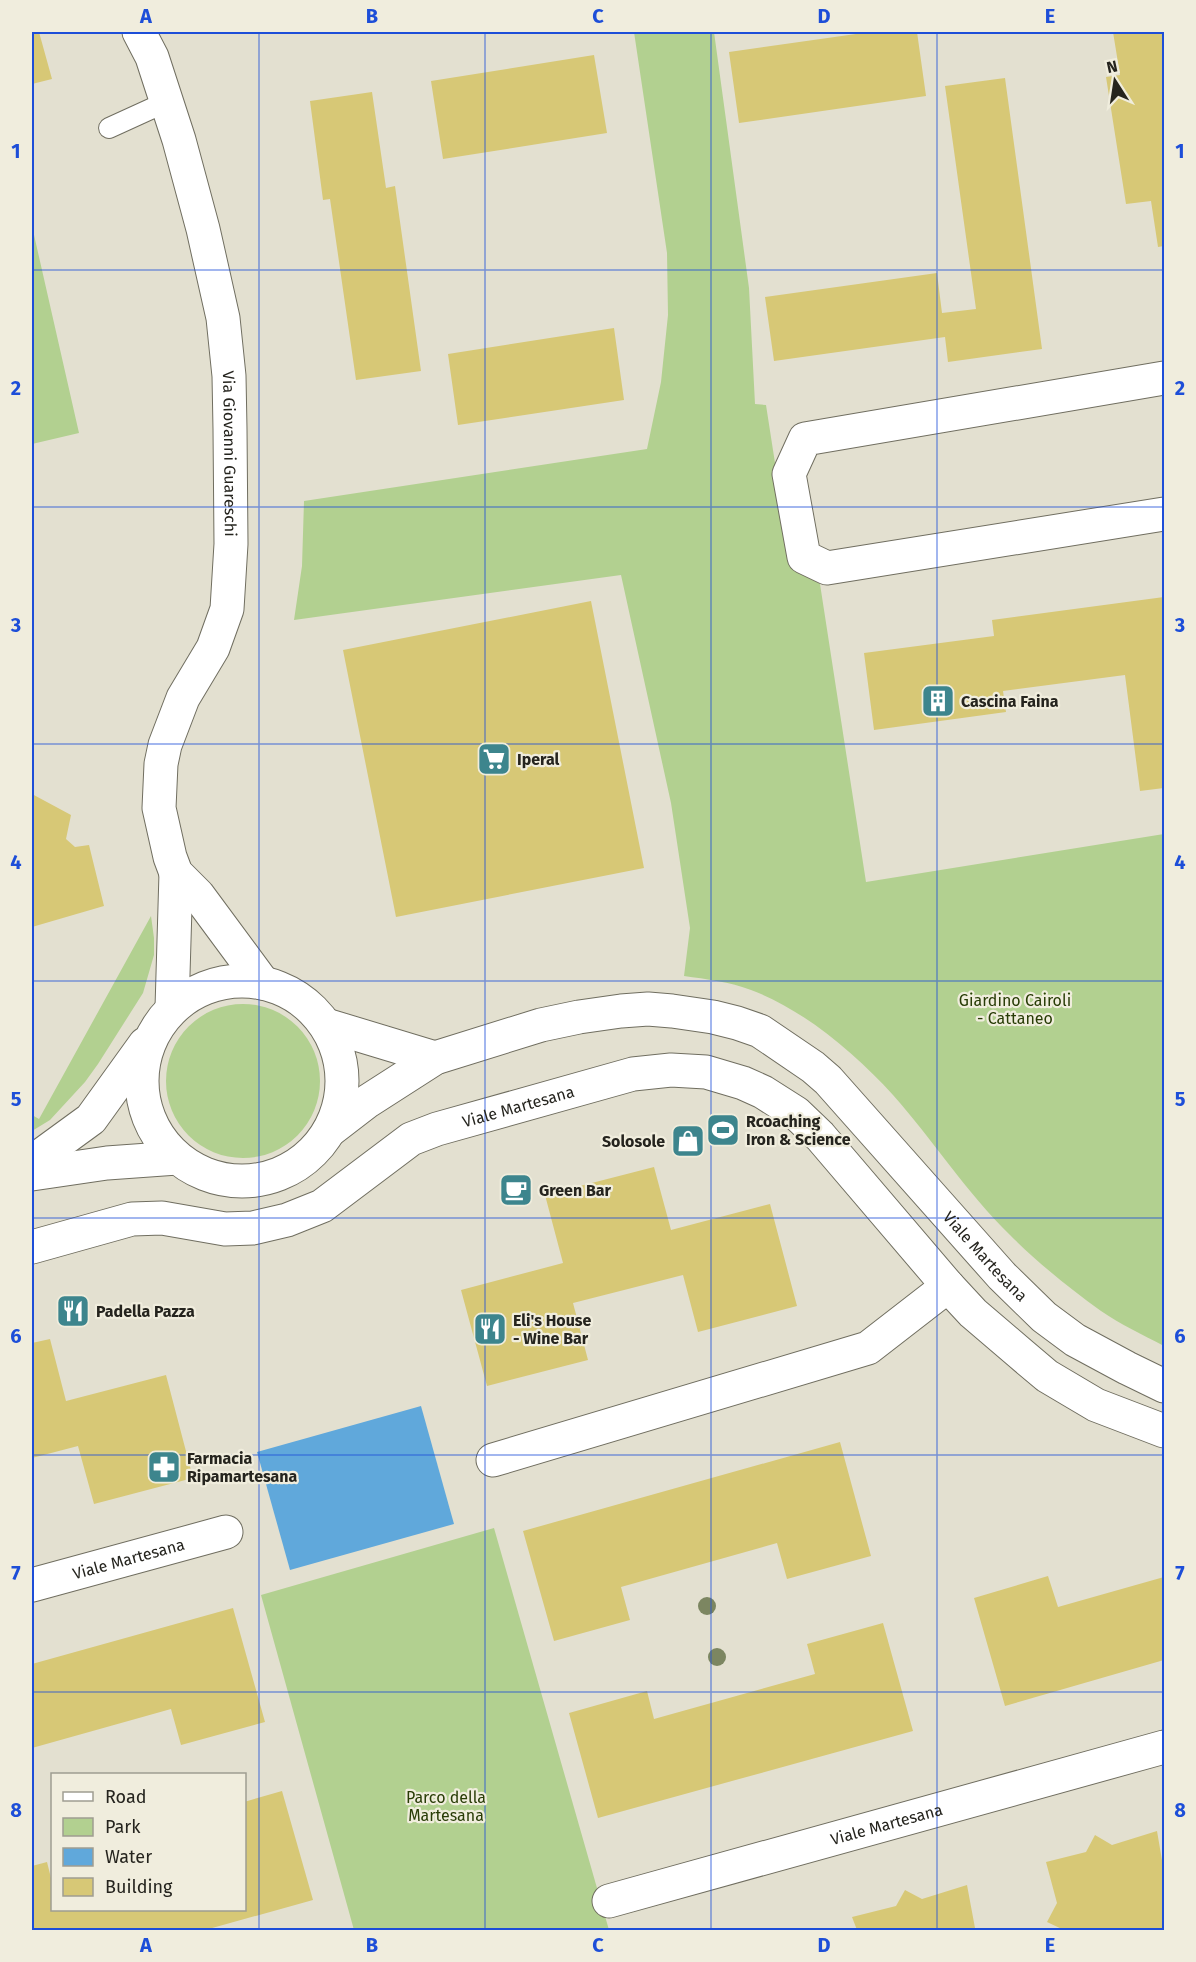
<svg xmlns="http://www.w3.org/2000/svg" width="1196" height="1962" font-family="'Fira Sans',sans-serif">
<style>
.green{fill:#b2d090}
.water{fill:#60a8db}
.building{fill:#d7c876}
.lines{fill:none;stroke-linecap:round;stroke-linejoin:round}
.service-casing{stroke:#706e60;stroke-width:22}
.minor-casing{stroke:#706e60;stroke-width:35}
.tertiary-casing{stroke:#706e60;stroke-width:35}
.service{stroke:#fff;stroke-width:20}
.minor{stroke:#fff;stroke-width:33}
.tertiary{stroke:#fff;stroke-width:33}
.tree{fill:#7c8661}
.grid{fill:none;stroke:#1d4ed8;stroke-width:1.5;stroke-opacity:0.55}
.labels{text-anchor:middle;stroke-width:4.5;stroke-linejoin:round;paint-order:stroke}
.street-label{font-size:16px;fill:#25241e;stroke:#f0eddd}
.poi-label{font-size:16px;font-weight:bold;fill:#25241e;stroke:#f0eddd;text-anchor:start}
.park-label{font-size:16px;fill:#283c06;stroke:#f0eddd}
.neatline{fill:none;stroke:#1d4ed8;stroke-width:2}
.grid-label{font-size:20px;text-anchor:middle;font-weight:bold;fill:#1d4ed8}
</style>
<rect width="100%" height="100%" fill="#e3e0d0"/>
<path class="green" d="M634,32H714L749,288L755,404L766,405L791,566L820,584L866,882L1164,834V1346C1143,1335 1120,1324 1101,1311C1069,1288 1037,1262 1010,1235C966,1192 933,1140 893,1095C856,1054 803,1009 751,990C730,982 706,979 684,976L690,928L671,803L621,575L294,620L302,566L304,501L647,449L661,382L668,315L667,253Z
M32,226L79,433L32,444Z
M151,916L154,938V955L143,993L98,1064L85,1082L50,1120L32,1131V1115L39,1119Z
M166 1081a77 77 0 1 1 154 0a77 77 0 1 1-154 0Z
M494,1528L609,1930H354L261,1595Z"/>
<path class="water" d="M421,1406L454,1524L290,1570L257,1452Z"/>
<path class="building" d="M32,32H39L52,79L32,84Z
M870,32H917L926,96L739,123L729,52Z
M1113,32H1164V246L1158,247L1151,201L1126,204L1106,77L1120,75Z
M594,55L607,133L443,159L431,81Z
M1005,78L1042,349L948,362L945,337L774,361L765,297L937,273L942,313L976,309L945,86Z
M372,92L386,188L395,186L421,371L356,380L330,199L323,200L310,101Z
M614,328L624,400L458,425L448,354Z
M1164,597V788L1140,791L1125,675L1003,691L1006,712L874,730L864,653L994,636L992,620Z
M591,601L644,868L396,917L343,650Z
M32,794L71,815L66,839L75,847L89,845L104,906L32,927Z
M654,1167L671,1230L770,1204L797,1306L698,1332L683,1275L573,1303L588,1360L487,1386L461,1290L563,1263L545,1195Z
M50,1339L66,1401L166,1375L193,1478L94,1504L78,1446L32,1458V1343Z
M840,1442L871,1556L787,1579L777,1543L621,1587L630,1620L554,1641L523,1531Z
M1048,1576L1058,1607L1164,1577V1660L1005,1706L974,1598Z
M233,1608L265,1722L181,1745L171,1709L32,1748V1664Z
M883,1623L913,1731L598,1818L569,1713L647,1691L654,1719L815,1674L807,1644Z
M282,1791L313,1900L205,1930H32V1866L47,1862L52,1882V1910H244V1802Z
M1157,1831L1164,1872V1930H1064L1047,1922L1057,1903L1046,1862L1086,1852L1095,1835L1112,1845Z
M967,1885L975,1928L980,1930H857L852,1917L896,1906L905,1890L922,1899Z"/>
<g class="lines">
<g class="service-casing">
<path id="service" d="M109,128L166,102"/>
</g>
<g class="minor-casing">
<g id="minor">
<path id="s1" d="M139,32L152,57L179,140L203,229L223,318L229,376L230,429L231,544L227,609L213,648L183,698L165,745L161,764L159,808L170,857L176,873L198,895L263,983"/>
<path d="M1164,378L805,439L789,474L804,557L827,568L1164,514"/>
<path d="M172,1008L176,873"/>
<path id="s2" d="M32,1247L132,1219L162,1218L225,1229L253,1228L287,1220L322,1206L411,1139L437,1129L633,1074L671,1070L706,1072L743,1083L763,1092L796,1113L820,1136L948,1286L973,1313L1021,1354L1047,1376L1096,1405L1164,1431"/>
<path d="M493,1460L868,1348L948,1286"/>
<path id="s3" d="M32,1585L226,1532"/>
<path id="s4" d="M609,1901L1164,1747"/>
</g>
</g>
<g class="tertiary-casing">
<g id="tertiary">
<circle cx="242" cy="1081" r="100"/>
<path d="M326,1025L435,1058"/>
<path id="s5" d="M329,1131L368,1101L435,1058L541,1025L579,1017L621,1011L648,1009L672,1011L713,1017L737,1023L760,1031L813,1067L828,1080L1002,1276L1044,1317L1075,1340L1127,1368L1164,1386"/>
<path d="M32,1162L91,1119L145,1044"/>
<path d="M32,1174L107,1163L177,1158"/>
</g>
</g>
<use href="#service" class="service"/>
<use href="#minor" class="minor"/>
<use href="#tertiary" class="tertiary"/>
</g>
<g class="tree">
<circle cx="707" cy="1606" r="9"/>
<circle cx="717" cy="1657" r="9"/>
</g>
<path class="grid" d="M259,32V1930M485,32V1930M711,32V1930M937,32V1930M32,270H1164M32,507H1164M32,744H1164M32,981H1164M32,1218H1164M32,1455H1164M32,1692H1164"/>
<defs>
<g id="building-square" transform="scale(1.725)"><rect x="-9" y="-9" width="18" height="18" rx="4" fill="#3d858d" stroke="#f0eddd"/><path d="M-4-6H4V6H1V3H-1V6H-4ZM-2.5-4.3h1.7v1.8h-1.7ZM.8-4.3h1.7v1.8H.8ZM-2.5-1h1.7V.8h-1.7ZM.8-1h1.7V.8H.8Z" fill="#fff"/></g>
<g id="supermarket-square" transform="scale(1.725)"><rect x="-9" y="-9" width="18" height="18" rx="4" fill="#3d858d" stroke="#f0eddd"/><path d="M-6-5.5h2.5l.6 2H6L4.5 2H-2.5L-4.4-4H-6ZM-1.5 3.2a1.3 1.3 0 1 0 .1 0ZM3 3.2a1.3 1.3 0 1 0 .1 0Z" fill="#fff"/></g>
<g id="stadium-square" transform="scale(1.725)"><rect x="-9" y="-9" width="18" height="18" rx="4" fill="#3d858d" stroke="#f0eddd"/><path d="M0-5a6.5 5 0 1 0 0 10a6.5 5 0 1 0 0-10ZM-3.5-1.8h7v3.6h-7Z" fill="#fff"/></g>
<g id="shop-square" transform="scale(1.725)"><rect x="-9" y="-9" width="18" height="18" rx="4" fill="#3d858d" stroke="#f0eddd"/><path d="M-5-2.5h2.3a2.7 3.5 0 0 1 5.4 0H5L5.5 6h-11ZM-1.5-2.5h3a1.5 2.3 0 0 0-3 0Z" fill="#fff"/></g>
<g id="cafe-square" transform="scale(1.725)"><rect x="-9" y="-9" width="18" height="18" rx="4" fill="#3d858d" stroke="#f0eddd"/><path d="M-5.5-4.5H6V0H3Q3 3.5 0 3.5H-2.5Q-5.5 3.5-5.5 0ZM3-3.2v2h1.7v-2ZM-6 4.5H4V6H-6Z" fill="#fff"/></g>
<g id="restaurant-square" transform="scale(1.725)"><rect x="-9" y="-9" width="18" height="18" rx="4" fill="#3d858d" stroke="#f0eddd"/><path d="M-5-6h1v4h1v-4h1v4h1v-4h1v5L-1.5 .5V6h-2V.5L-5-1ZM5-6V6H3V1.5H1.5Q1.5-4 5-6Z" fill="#fff"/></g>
<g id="pharmacy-square" transform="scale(1.725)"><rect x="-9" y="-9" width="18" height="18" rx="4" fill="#3d858d" stroke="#f0eddd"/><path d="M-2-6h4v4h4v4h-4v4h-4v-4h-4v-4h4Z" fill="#fff"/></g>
</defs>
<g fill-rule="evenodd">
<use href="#building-square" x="938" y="701"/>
<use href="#supermarket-square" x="494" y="759"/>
<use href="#stadium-square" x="723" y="1130"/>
<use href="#shop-square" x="688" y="1141"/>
<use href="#cafe-square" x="516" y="1190"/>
<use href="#restaurant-square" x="73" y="1311"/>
<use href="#restaurant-square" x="490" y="1329"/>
<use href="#pharmacy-square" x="164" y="1467"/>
</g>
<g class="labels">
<g class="street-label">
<text dy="6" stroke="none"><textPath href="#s1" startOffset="435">Via Giovanni Guareschi</textPath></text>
<text dy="6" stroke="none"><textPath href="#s2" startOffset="522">Viale Martesana</textPath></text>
<text dy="6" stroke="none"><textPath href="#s5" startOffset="783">Viale Martesana</textPath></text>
<text dy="6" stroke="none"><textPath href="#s3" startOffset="100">Viale Martesana</textPath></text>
<text dy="6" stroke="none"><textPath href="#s4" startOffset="288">Viale Martesana</textPath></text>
</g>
<g class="poi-label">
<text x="961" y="707">Cascina Faina</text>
<text x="517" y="765">Iperal</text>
<text x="746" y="1127">Rcoaching<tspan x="746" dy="18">Iron &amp; Science</tspan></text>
<text x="665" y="1147" text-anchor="end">Solosole</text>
<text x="539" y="1196">Green Bar</text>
<text x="96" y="1317">Padella Pazza</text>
<text x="513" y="1326">Eli's House<tspan x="513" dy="18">- Wine Bar</tspan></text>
<text x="187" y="1464">Farmacia<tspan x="187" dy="18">Ripamartesana</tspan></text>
</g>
<g class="park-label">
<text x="1015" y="1006">Giardino Cairoli<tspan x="1015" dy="18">- Cattaneo</tspan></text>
<text x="446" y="1803">Parco della<tspan x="446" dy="18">Martesana</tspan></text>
</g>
</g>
<rect width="1196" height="1962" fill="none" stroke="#f0eddd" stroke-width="66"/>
<rect x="51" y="1773" width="195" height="138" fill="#f0eddd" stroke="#9f9d91" stroke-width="1.5"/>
<rect x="63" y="1792" width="30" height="9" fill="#ffffff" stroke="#9f9d91" stroke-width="1.5"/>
<text x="105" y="1803" font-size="18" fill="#25241e">Road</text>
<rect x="63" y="1818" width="30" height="18" fill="#b2d090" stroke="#9f9d91" stroke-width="1.5"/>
<text x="105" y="1833" font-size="18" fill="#25241e">Park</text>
<rect x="63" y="1848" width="30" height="18" fill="#60a8db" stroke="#9f9d91" stroke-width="1.5"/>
<text x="105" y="1863" font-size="18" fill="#25241e">Water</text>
<rect x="63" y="1878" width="30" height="18" fill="#d7c876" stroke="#9f9d91" stroke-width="1.5"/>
<text x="105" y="1893" font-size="18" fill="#25241e">Building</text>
<g transform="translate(1115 81) rotate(348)" stroke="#f0eddd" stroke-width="4.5" paint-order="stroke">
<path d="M0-4.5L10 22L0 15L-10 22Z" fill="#25241e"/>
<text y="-9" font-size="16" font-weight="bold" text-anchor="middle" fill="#25241e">N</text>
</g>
<rect x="33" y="33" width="1130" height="1896" class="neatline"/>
<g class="grid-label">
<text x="146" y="23">A</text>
<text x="372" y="23">B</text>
<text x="598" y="23">C</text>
<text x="824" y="23">D</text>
<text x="1050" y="23">E</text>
<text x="16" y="158">1</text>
<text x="1180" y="158">1</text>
<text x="16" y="395">2</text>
<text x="1180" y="395">2</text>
<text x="16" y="632">3</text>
<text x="1180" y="632">3</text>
<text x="16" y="869">4</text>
<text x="1180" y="869">4</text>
<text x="16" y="1106">5</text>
<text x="1180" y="1106">5</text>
<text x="16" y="1343">6</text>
<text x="1180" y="1343">6</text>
<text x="16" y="1580">7</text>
<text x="1180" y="1580">7</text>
<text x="16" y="1817">8</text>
<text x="1180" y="1817">8</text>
<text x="146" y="1952">A</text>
<text x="372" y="1952">B</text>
<text x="598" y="1952">C</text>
<text x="824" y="1952">D</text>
<text x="1050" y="1952">E</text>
</g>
</svg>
